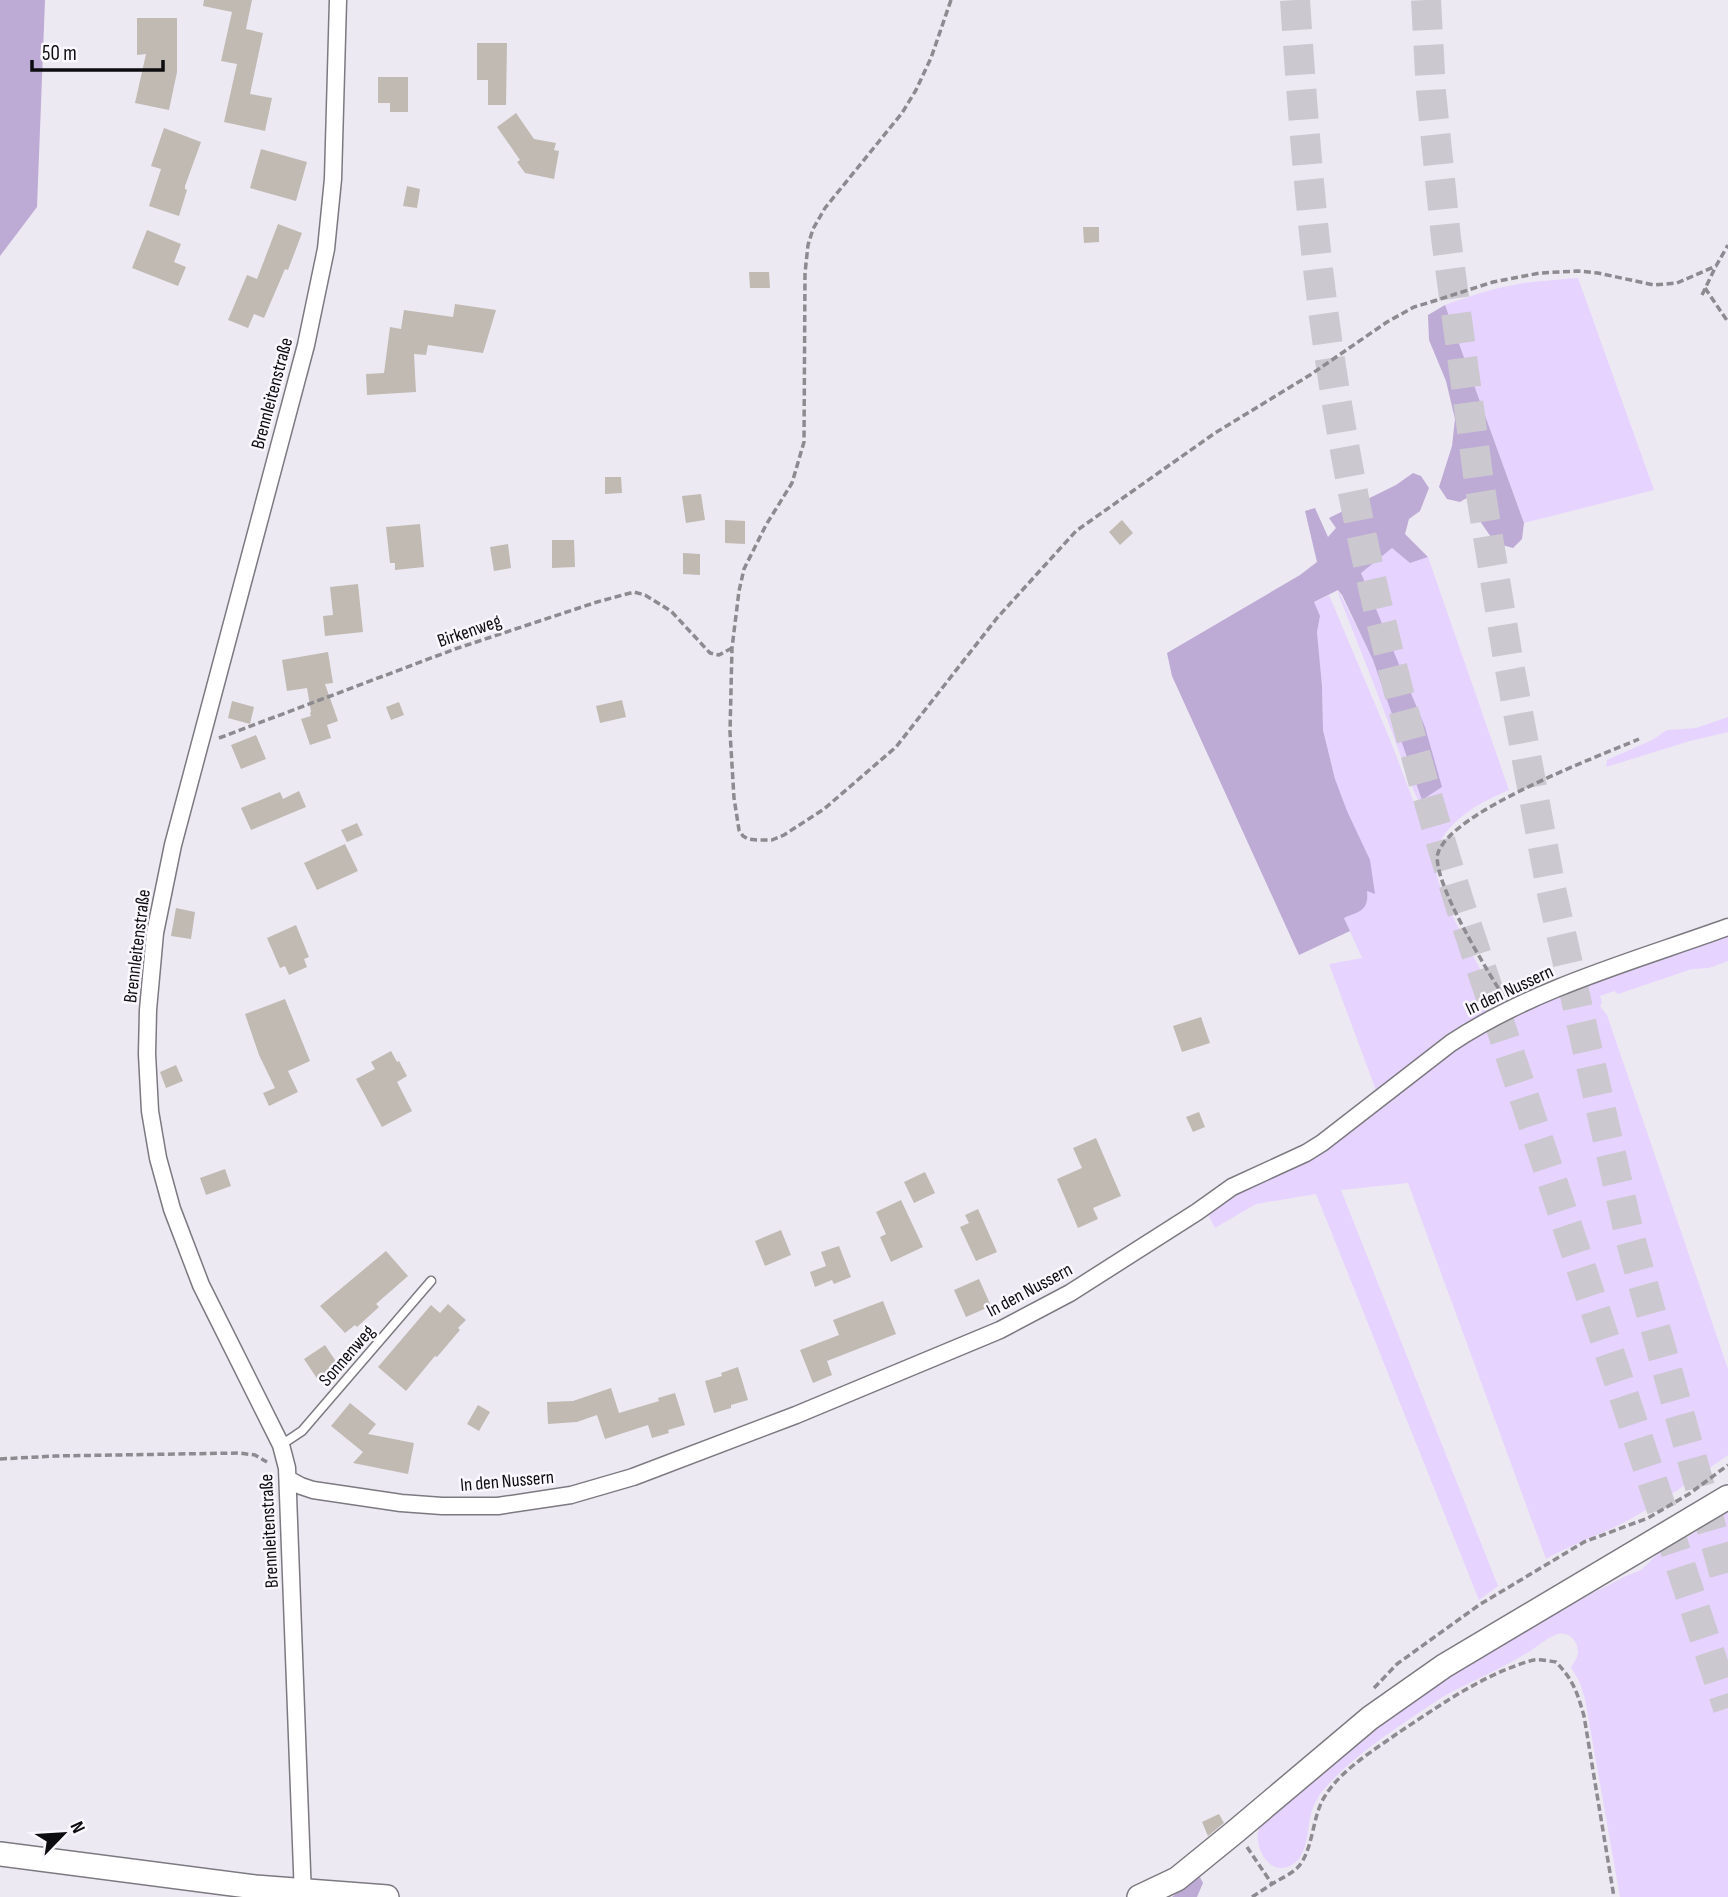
<svg xmlns="http://www.w3.org/2000/svg" width="1728" height="1897" font-family="'Sofia Sans Condensed',sans-serif">
<style>
.green{fill:#e6d3ff}
.forest{fill:#bdaad5}
.building{fill:#c0bab3}
.lines{fill:none;stroke-linecap:round;stroke-linejoin:round}
.highway-tunnel{stroke:#cbc8d0;stroke-width:30;stroke-dasharray:30 15;stroke-linecap:butt}
.lane-casing{stroke:#7c7980;stroke-width:11}
.street-casing{stroke:#7c7980;stroke-width:19}
.secondary-casing{stroke:#7c7980;stroke-width:26}
.path{stroke:#8d8a90;stroke-width:3.5;stroke-dasharray:7 3.5;stroke-linecap:butt}
.lane{stroke:#fff;stroke-width:8}
.street{stroke:#fff;stroke-width:16}
.secondary{stroke:#fff;stroke-width:23}
.labels{text-anchor:middle;stroke-width:5;stroke-linejoin:round;paint-order:stroke}
.street-label{font-size:19px;fill:#0d0c0f;stroke:#faf7fe}
</style>
<rect width="100%" height="100%" fill="#ede9f2"/>
<path class="green" d="M1578,278L1654,490L1524,523L1445,305C1465,298 1486,290 1508,286C1531,281 1555,280 1578,278Z
M1392,548L1410,563L1428,557L1509,790C1483,801 1462,812 1444,835C1442,839 1437,844 1435,848C1424,874 1479,966 1493,991L1495,999L1490,1009L1377,1093L1329,964L1362,958L1344,918L1367,891L1374,893L1335,779L1323,730L1322,686L1317,632L1320,616L1313,603L1329,595L1391,742L1424,829C1427,813 1414,794 1409,779C1387,717 1363,656 1339,596L1338,590L1372,657L1396,721L1422,799L1361,572Z
M1728,717V732L1690,741L1606,767L1607,760L1652,740L1667,730L1696,728Z
M1728,933V961L1709,968L1692,969L1618,994L1614,991L1600,996L1602,1002L1600,1006L1607,1015L1728,1369V1455C1697,1477 1666,1499 1634,1517C1606,1533 1574,1543 1546,1559L1408,1183L1341,1190L1498,1586L1479,1600L1316,1194L1256,1204L1215,1228L1207,1212L1232,1194L1317,1157L1466,1040L1545,1000Z
M1728,1510V1897H1620L1585,1699L1580,1683L1571,1667C1574,1663 1577,1658 1578,1653C1579,1642 1569,1631 1558,1634C1550,1636 1542,1643 1536,1647C1508,1666 1476,1679 1446,1695C1434,1702 1423,1710 1411,1718C1380,1739 1350,1760 1325,1788C1319,1794 1314,1804 1312,1811C1306,1828 1310,1860 1287,1867C1267,1874 1253,1844 1259,1828L1319,1772L1355,1742L1424,1694L1485,1655L1591,1594L1626,1576L1641,1570L1661,1551H1671L1679,1546L1680,1542Z"/>
<path class="forest" d="M0,0H45L37,207L0,256Z
M1445,305L1524,523L1522,539L1513,548L1495,543L1480,521L1470,496L1460,502L1447,499L1439,487L1452,446L1455,419L1446,381L1429,340L1428,315Z
M1413,473L1421,476L1429,488L1420,511L1409,519L1405,534L1428,557L1410,563L1392,548L1361,573L1425,727L1442,787L1422,800L1373,660L1342,595L1338,590L1314,602L1320,616L1317,632L1322,686L1323,730L1335,779L1347,811L1370,860L1375,894L1367,891C1369,911 1360,911 1344,918L1350,931L1299,955L1172,676L1167,653L1300,575L1317,562L1305,511L1315,508L1328,537L1336,528L1329,518L1396,485Z
M1199,1875L1203,1883L1197,1897H1172Z"/>
<path class="building" d="M204,0H252L246,29L263,33L250,94L272,98L265,131L224,122L237,64L221,61L232,12L203,6Z
M137,18H177V72L169,110L135,103L146,54L137,55Z
M477,43H507L506,105H488V80H477Z
M378,77H408V112H390V103H378Z
M516,113L534,139L556,143L554,150L559,151L554,179L525,173L517,162L520,160L497,127Z
M164,128L201,142L185,186V189L187,190L179,216L149,206L161,169L151,166Z
M261,149L307,162L296,201L250,188Z
M407,186L420,189L417,208L403,206Z
M278,224L302,233L288,270L285,269L264,318L254,314L248,328L228,320L247,275L257,279Z
M1083,227H1099V242L1084,243Z
M147,230L181,244L174,262L186,267L178,286L132,268Z
M749,272H769L770,288H750Z
M455,304L496,310L483,353L428,345L426,355L414,354L416,392L367,395L366,374L384,373L390,327L401,329L404,310L453,317Z
M605,477H621L622,493L605,494Z
M701,494L705,520L686,523L682,496Z
M725,520L745,521V544L725,543Z
M1122,520L1133,533L1120,545L1109,532Z
M420,524L424,567L395,570V563H390L386,527Z
M552,540H574L575,567L552,568Z
M508,544L511,568L494,571L490,547Z
M683,553L700,554V575L683,574Z
M358,584L363,632L325,636L323,616L333,615L330,587Z
M328,652L333,683L325,684L338,721L327,725L331,738L310,745L301,719L311,716L310,713L311,712L307,688L287,691L282,660Z
M622,700L626,717L600,723L596,706Z
M232,701L254,707L250,724L228,718Z
M399,702L404,715L391,720L386,707Z
M256,735L266,759L241,769L231,745Z
M299,791L306,807L251,830L241,808L280,792L283,799Z
M357,823L363,835L347,842L341,830Z
M345,844L358,871L317,890L304,863Z
M176,908L195,912L191,939L171,936Z
M296,925L309,957L304,959L307,967L289,975L285,966L280,968L267,938Z
M285,999L310,1061L288,1071L298,1092L269,1106L263,1093L275,1088L259,1055L245,1014Z
M1201,1017L1210,1043L1182,1052L1173,1026Z
M391,1051L397,1062L399,1061L407,1076L397,1082L412,1111L382,1127L356,1079L375,1069L371,1062Z
M176,1065L183,1081L166,1088L160,1072Z
M1199,1112L1205,1127L1193,1132L1186,1117Z
M1096,1138L1121,1196L1093,1208L1098,1219L1078,1228L1057,1179L1082,1168L1073,1148Z
M225,1169L231,1186L206,1195L200,1178Z
M925,1172L935,1193L914,1203L904,1182Z
M901,1200L923,1247L891,1262L880,1237L886,1234L876,1212Z
M978,1209L997,1252L976,1261L960,1227L969,1223L965,1215Z
M781,1230L791,1255L765,1266L755,1241Z
M839,1246L851,1277L834,1284L832,1280L815,1287L810,1272L826,1266L821,1252Z
M386,1251L408,1276L376,1304L379,1307L357,1327L355,1325L345,1333L320,1306Z
M979,1279L991,1306L966,1317L954,1290Z
M883,1301L896,1334L827,1361L832,1375L813,1383L800,1350L839,1335L833,1320Z
M448,1304L466,1320L458,1328L460,1330L437,1357L435,1356L406,1391L378,1367L431,1305L440,1313Z
M325,1345L337,1363L331,1367L333,1370L318,1380L304,1359Z
M738,1367L748,1400L731,1405V1408L714,1413L705,1381L722,1376L721,1373Z
M611,1388L619,1413L659,1401L658,1398L675,1393L685,1425L668,1430L669,1433L652,1438L648,1425L605,1439L597,1415L577,1422L548,1424L547,1402L573,1401Z
M350,1403L376,1424L368,1434L414,1443L408,1474L353,1463L363,1452L331,1426Z
M478,1405L490,1412L479,1431L467,1424Z
M1219,1814L1224,1823L1208,1836L1202,1822Z"/>
<g class="lines">
<path class="highway-tunnel" d="M1295,0C1304,137 1315,275 1338,410C1366,579 1410,745 1461,908L1728,1708
M1426,0L1431,92L1446,238L1479,482L1508,659L1551,889L1630,1238L1728,1587"/>
<g class="lane-casing">
<path id="lane" d="M281,1445L302,1431L431,1281"/>
</g>
<g class="street-casing">
<path id="street" d="M288,1479L301,1486L313,1490L401,1503L442,1506H498L571,1495L633,1477L796,1415L1000,1330L1070,1293L1197,1212L1232,1187L1306,1153L1322,1143L1451,1043C1534,988 1634,961 1728,927
M303,1897L287,1468L281,1445L201,1285L172,1209L158,1158L150,1111L147,1054L148,1010L155,933L173,845L306,345L326,249L333,179L338,0"/>
</g>
<g class="secondary-casing">
<path id="secondary" d="M0,1854L255,1887L387,1897
M1139,1897L1177,1879L1236,1831L1370,1718L1444,1666L1728,1497"/>
</g>
<path class="path" d="M951,0L931,58L916,90L902,113L825,208L813,229L808,245L805,273L804,442L792,483L766,525L744,569L739,591L732,648L730,732L734,798L739,830L743,836L748,839L757,840H772L784,835L824,809L896,747L997,618L1076,531L1215,433L1310,375L1387,322L1414,307L1434,301L1493,282L1540,273L1578,271L1598,273L1654,285L1677,283L1716,266L1728,245
M1705,288L1728,322
M1702,295L1715,268
M219,738L455,649L597,602L634,592L645,595L671,611L710,653L719,655L732,648
M1504,997C1489,974 1430,878 1438,853C1452,811 1597,757 1639,739
M0,1459L55,1456L239,1453L255,1455L267,1462
M1374,1688L1397,1664L1479,1605L1584,1542L1648,1518L1689,1494L1728,1465
M1247,1847L1272,1884C1280,1879 1289,1875 1295,1870C1314,1854 1311,1817 1325,1796C1342,1769 1373,1751 1398,1733C1439,1706 1482,1675 1530,1661C1537,1658 1548,1661 1556,1662C1574,1681 1577,1692 1584,1716L1614,1897
M1252,1897L1272,1884"/>
<use href="#lane" class="lane"/>
<use href="#street" class="street"/>
<use href="#secondary" class="secondary"/>
</g>
<g class="labels">
<g class="street-label">
<text transform="translate(271 393) rotate(-75)" y="7">Brennleitenstraße</text>
<text transform="translate(469 630) rotate(-19)" y="7">Birkenweg</text>
<text transform="translate(136 946) rotate(-83)" y="7">Brennleitenstraße</text>
<text transform="translate(1509 989) rotate(-25)" y="7">In den Nussern</text>
<text transform="translate(1029 1289) rotate(-28)" y="7">In den Nussern</text>
<text transform="translate(346 1355) rotate(-49)" y="7">Sonnenweg</text>
<text transform="translate(507 1480) rotate(-5)" y="7">In den Nussern</text>
<text transform="translate(268 1531) rotate(-93)" y="7">Brennleitenstraße</text>
</g>
</g>
<g transform="translate(63 1834) rotate(65)" stroke="#faf7fe" stroke-width="5" paint-order="stroke">
<path d="M0-5L12 26L0 18L-12 26Z" fill="#0d0c0f"/>
<text y="-10" font-size="19" font-weight="bold" text-anchor="middle" fill="#0d0c0f">N</text>
</g>
<path d="M32 60v10h131v-10" fill="none" stroke="#0d0c0f" stroke-width="3.5"/>
<text x="42" y="60" font-size="21" fill="#0d0c0f" stroke="#faf7fe" stroke-width="5" paint-order="stroke">50 m</text>
</svg>
